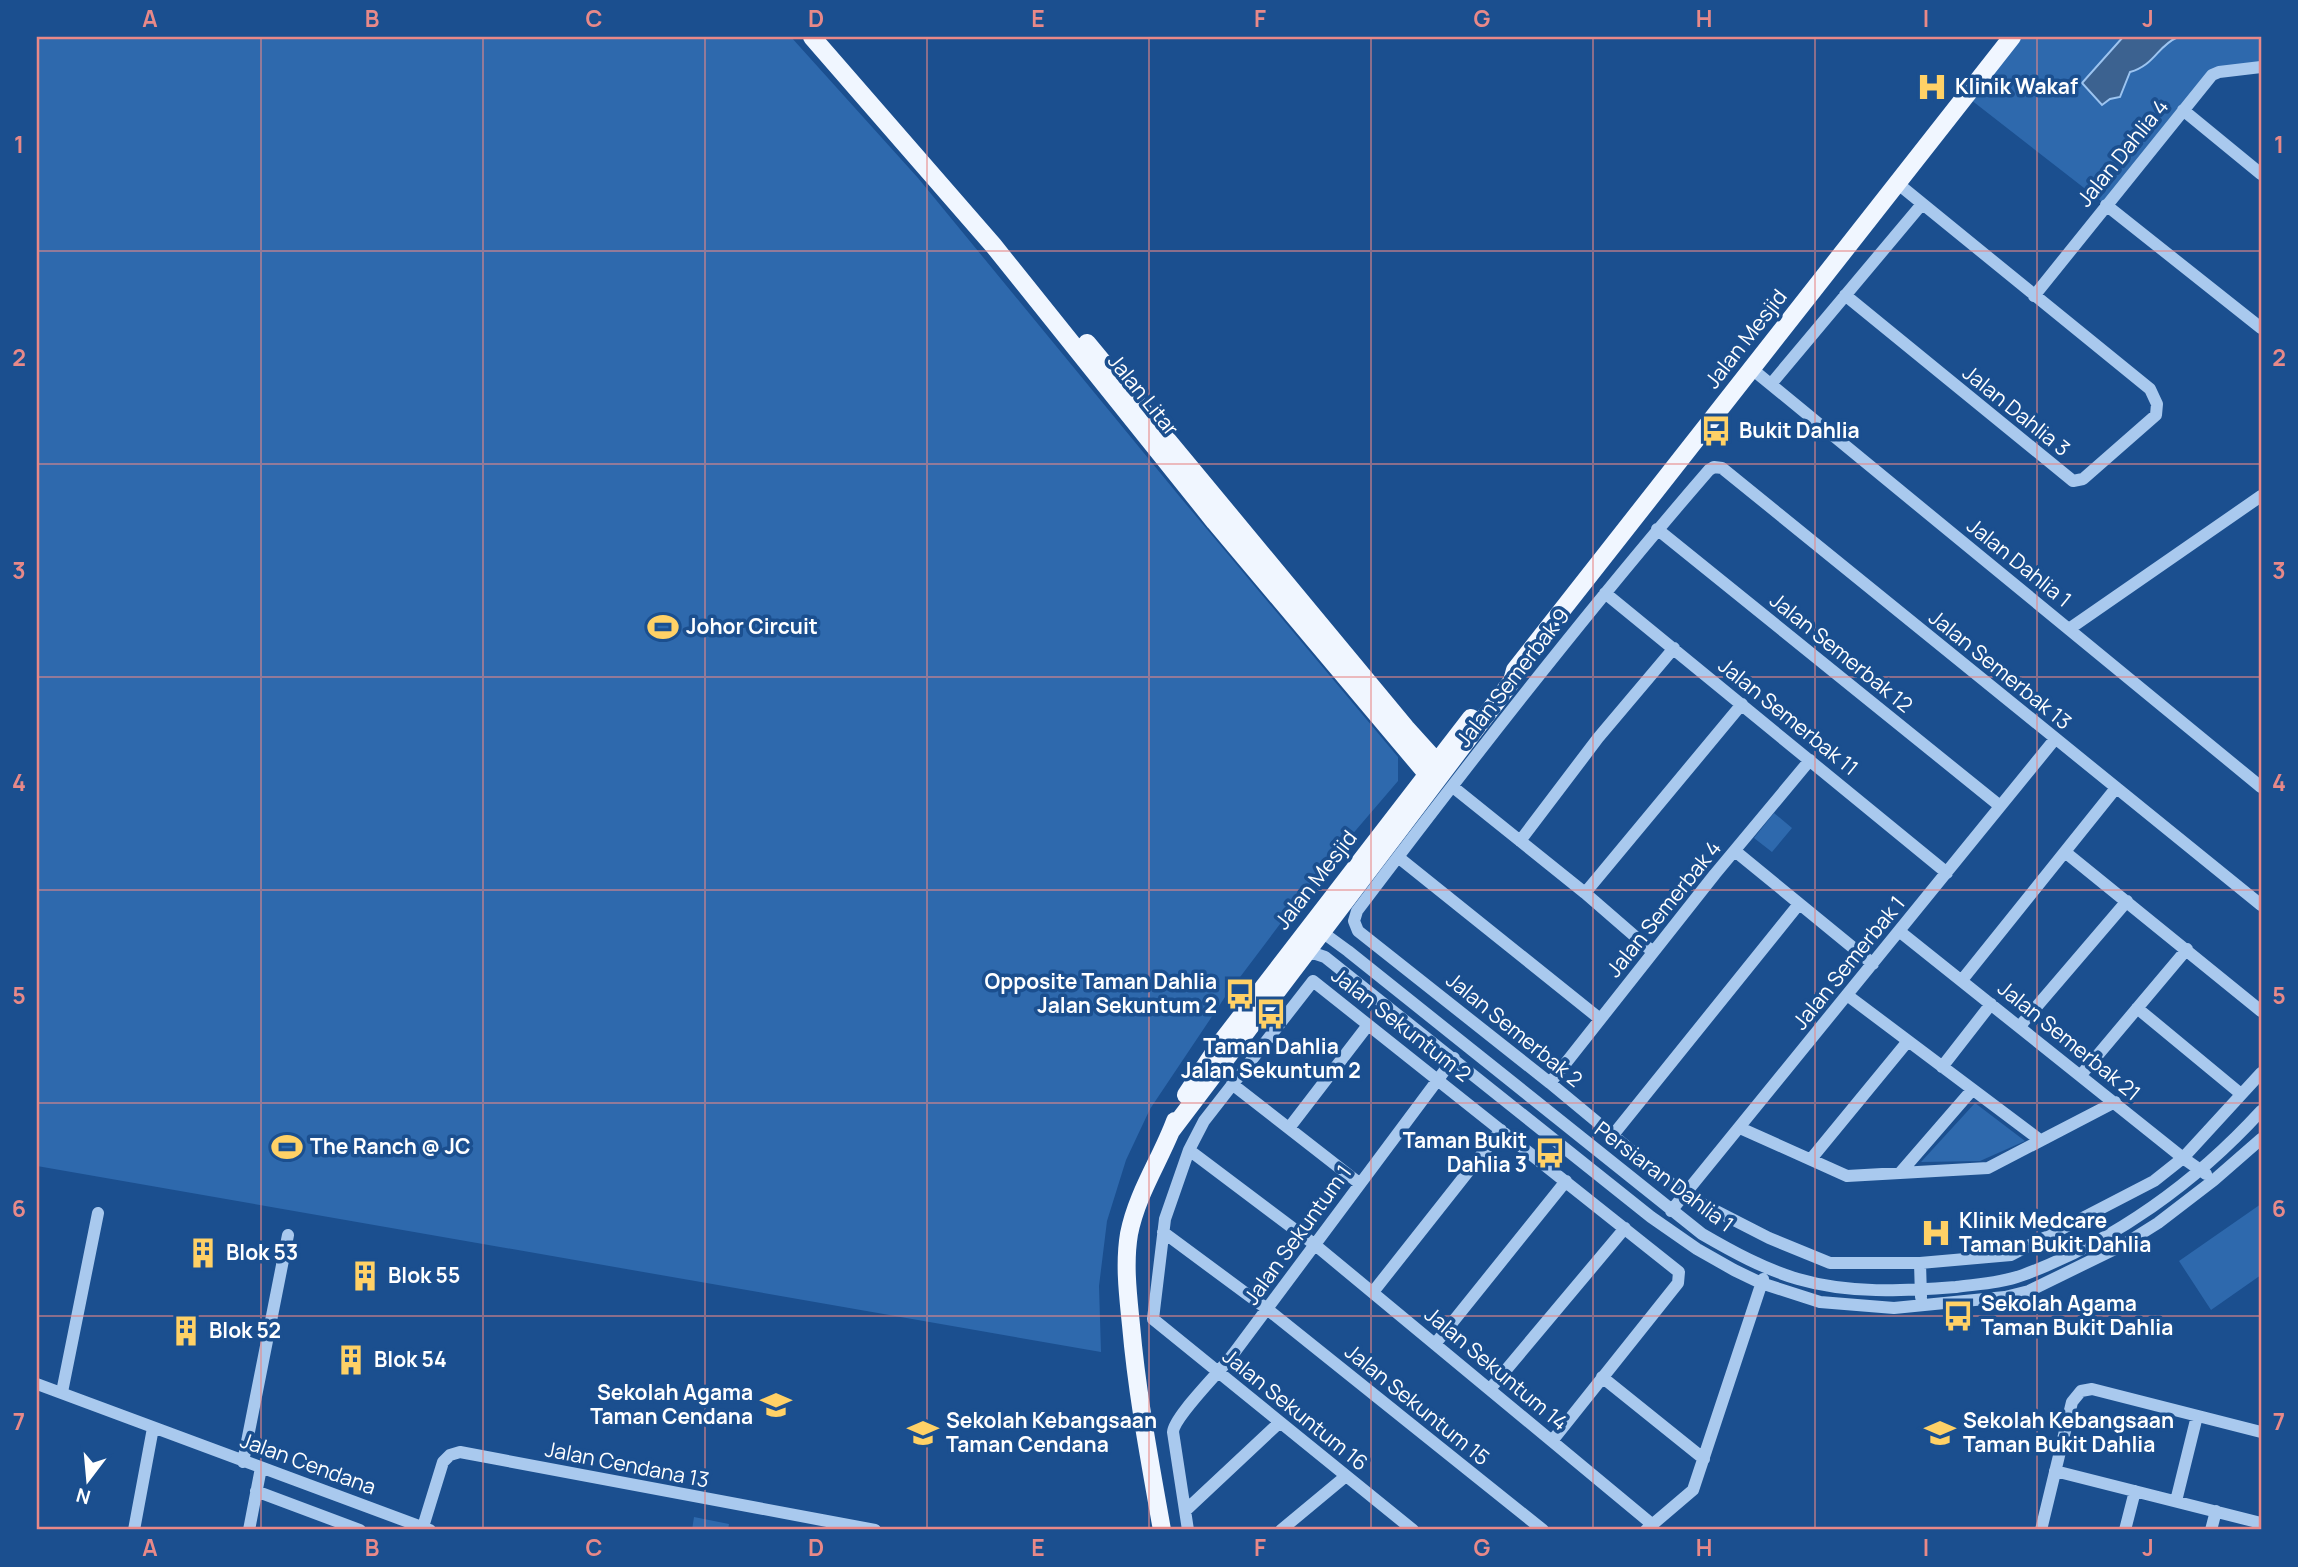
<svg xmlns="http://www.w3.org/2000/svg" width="2298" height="1567" font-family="Manrope,sans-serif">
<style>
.green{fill:#2e69ad}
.water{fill:#3c6290;stroke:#9cc4f0;stroke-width:2}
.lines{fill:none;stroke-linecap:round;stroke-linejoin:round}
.minor{stroke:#a9c9ee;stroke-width:12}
.major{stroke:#f0f6ff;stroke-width:18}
.grid{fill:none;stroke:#e88989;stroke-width:2;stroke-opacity:0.55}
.labels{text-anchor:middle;stroke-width:7;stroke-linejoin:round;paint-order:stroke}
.poi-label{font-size:21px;font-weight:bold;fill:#fff;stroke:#1b4f8f;text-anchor:start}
.street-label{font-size:21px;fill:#fff;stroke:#1b4f8f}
.neatline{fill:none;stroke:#e88989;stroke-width:2.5}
.grid-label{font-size:23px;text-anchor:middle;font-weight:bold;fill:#e88989}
</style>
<rect width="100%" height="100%" fill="#1b4f8f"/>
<path class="green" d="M37,37H791L918,178L1180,497L1398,757V781L1314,879L1225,997L1150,1109L1126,1160L1107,1221L1099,1286L1101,1352L37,1166Z
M2012,37H2261V64L2219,72L2106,205L1966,96Z
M1774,813L1792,828L1772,852L1754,838Z
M1975,1103L2025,1141L1980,1161L1921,1162Z
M2261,1204V1275L2211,1310L2179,1261Z
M694,1517L729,1524L728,1530H692Z"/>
<path class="water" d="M2123,37H2178C2157,46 2155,65 2130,72L2120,97L2110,99L2102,105L2082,83Z"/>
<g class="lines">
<path class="minor" d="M2183,110L2261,174
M2106,205L2261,328
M1845,295L2073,481L2083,479L2156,415L2157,404L2150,389L1897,183
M2034,296L2212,75L2219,72L2261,67
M1752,369L2261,787
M1771,384L1922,204
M1657,529L2000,806
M1605,593L1947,873
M2069,629L2261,496
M1453,787L1585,893L1653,952
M1520,841L1598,738L1674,648
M1735,851L1873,964
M2065,852L2261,1011
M1398,857L1600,1019
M1585,893L1742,704
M2261,905L1722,468L1714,467L1709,470C1586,612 1470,761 1357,911L1354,921L1358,931L1550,1083L1685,1195L1769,1238L1830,1263H1920L2011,1255L2154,1181L2183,1158L2261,1073
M1899,931L2183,1158L2206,1174
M1316,932H1322L1348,951L1702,1234C1733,1252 1764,1269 1798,1279C1849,1294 1903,1291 1956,1287C1978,1284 2002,1283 2023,1275C2115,1241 2196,1182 2261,1111
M1302,957L1313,953L1325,957L1651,1217L1697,1249L1734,1270L1761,1283L1820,1302L1894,1308L2005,1297L2029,1291L2123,1245L2158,1223L2214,1180L2261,1139
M1962,980L2116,788
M1847,995L2040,1140
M2137,1008L2241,1094
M2020,1026L2127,901
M1942,1067L1991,1004
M2081,1075L2187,949
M1550,1083L1715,874L1810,760
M1232,1084L1359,1183
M1289,1128L1365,1029
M1740,1128L1847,1176L1988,1168L2115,1102
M1613,1135L1799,904
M1189,1150L1314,1244L1653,1525
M1811,1159L1908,1041
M1900,1173L1972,1090
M1671,1211L2055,739
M1163,1232L1267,1309L1543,1530
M1920,1263L1921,1297
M1373,1292L1501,1130
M1435,1344L1566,1181
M1602,1377L1704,1459
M37,1384L430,1530
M1490,1389L1625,1228
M62,1392L98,1213
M243,1462L288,1235
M2055,1471L2261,1523
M256,1491L360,1530
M2176,1501L2197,1416
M1185,1511L1280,1422
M134,1530L153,1428
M249,1530L261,1468
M422,1530L443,1462L450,1455L460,1452L875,1530
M1188,1530L1173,1432C1174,1416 1222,1370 1234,1353C1308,1255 1380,1156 1454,1058
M1281,1530L1346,1476
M1413,1530L1153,1319L1165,1219L1189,1150L1204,1121L1313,981L1679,1272L1678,1283L1552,1441
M1646,1530L1693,1490L1763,1279
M2041,1530L2072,1402L2081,1391L2092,1389L2261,1432
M2125,1530L2135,1491
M2211,1530L2216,1511"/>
<path class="major" d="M812,37L993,245L1215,522L1433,781
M1087,343L1406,728L1444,770
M1186,1095L1219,1045L1471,718
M1171,1131L1512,681L1515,670L2012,37
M1162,1530C1150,1462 1137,1394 1131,1325C1128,1295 1124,1264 1129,1234C1137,1193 1161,1159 1175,1121"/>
</g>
<path class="grid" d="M261,37V1530M483,37V1530M705,37V1530M927,37V1530M1149,37V1530M1371,37V1530M1593,37V1530M1815,37V1530M2037,37V1530M37,251H2261M37,464H2261M37,677H2261M37,890H2261M37,1103H2261M37,1316H2261"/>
<defs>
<g id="hospital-bare" transform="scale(2.415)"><path d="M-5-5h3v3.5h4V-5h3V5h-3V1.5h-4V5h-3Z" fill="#ffd166" stroke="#1b4f8f" stroke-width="2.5" paint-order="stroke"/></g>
<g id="bus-bare" transform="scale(2.415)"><path d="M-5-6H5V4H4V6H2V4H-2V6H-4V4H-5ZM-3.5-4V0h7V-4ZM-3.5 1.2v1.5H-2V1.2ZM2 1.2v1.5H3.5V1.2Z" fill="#ffd166" stroke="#1b4f8f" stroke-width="2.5" paint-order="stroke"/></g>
<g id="stadium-bare" transform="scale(2.415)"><path d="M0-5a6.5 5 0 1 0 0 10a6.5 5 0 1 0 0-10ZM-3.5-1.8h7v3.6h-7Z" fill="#ffd166" stroke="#1b4f8f" stroke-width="2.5" paint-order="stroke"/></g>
<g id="building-bare" transform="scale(2.415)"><path d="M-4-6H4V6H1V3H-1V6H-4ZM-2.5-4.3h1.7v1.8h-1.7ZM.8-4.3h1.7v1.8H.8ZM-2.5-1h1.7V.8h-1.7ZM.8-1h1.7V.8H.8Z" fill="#ffd166" stroke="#1b4f8f" stroke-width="2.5" paint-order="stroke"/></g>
<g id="school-bare" transform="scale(2.415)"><path d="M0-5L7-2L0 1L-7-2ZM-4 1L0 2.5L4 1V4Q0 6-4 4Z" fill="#ffd166" stroke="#1b4f8f" stroke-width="2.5" paint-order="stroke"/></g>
</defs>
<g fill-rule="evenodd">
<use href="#hospital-bare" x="1932" y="87"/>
<use href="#bus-bare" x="1716" y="431"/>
<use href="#stadium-bare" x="663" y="627"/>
<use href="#bus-bare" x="1240" y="994"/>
<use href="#bus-bare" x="1271" y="1014"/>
<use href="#stadium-bare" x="287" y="1147"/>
<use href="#bus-bare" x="1550" y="1153"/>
<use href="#hospital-bare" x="1936" y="1233"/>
<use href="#building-bare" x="203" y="1253"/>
<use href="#building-bare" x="365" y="1276"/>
<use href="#bus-bare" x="1958" y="1316"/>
<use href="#building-bare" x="186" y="1331"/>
<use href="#building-bare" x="351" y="1360"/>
<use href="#school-bare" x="776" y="1405"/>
<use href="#school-bare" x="923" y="1433"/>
<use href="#school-bare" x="1940" y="1433"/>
</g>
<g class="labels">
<g class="poi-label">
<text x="1955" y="94">Klinik Wakaf</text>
<text x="1739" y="438">Bukit Dahlia</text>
<text x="686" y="634">Johor Circuit</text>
<text x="1217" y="989" text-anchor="end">Opposite Taman Dahlia<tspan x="1217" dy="24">Jalan Sekuntum 2</tspan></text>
<text x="1271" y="1054" text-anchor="middle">Taman Dahlia<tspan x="1271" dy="24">Jalan Sekuntum 2</tspan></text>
<text x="1527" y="1148" text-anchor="end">Taman Bukit<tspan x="1527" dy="24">Dahlia 3</tspan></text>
<text x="310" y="1154">The Ranch @ JC</text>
<text x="1959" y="1228">Klinik Medcare<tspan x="1959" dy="24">Taman Bukit Dahlia</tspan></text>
<text x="226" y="1260">Blok 53</text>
<text x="388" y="1283">Blok 55</text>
<text x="1981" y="1311">Sekolah Agama<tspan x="1981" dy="24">Taman Bukit Dahlia</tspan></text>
<text x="209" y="1338">Blok 52</text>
<text x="374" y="1367">Blok 54</text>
<text x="753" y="1400" text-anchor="end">Sekolah Agama<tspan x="753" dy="24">Taman Cendana</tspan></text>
<text x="946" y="1428">Sekolah Kebangsaan<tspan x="946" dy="24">Taman Cendana</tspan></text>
<text x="1963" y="1428">Sekolah Kebangsaan<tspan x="1963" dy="24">Taman Bukit Dahlia</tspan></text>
</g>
<g class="street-label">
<text transform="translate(2123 153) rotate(-51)" y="7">Jalan Dahlia 4</text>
<text transform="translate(1746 339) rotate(-52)" y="7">Jalan Mesjid</text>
<text transform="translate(1143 395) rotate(51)" y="7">Jalan Litar</text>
<text transform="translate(2016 411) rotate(39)" y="7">Jalan Dahlia 3</text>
<text transform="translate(2019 563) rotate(39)" y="7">Jalan Dahlia 1</text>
<text transform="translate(1841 653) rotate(39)" y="7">Jalan Semerbak 12</text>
<text transform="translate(2000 670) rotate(39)" y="7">Jalan Semerbak 13</text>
<text transform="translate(1513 678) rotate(-52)" y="7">Jalan Semerbak 9</text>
<text transform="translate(1788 717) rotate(39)" y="7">Jalan Semerbak 11</text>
<text transform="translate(1316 880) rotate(-52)" y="7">Jalan Mesjid</text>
<text transform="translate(1664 909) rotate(-51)" y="7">Jalan Semerbak 4</text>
<text transform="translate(1849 963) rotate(-51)" y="7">Jalan Semerbak 1</text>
<text transform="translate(1401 1025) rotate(38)" y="7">Jalan Sekuntum 2</text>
<text transform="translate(1514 1030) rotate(39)" y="7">Jalan Semerbak 2</text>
<text transform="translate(2069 1041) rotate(39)" y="7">Jalan Semerbak 21</text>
<text transform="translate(1664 1177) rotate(37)" y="7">Persiaran Dahlia 1</text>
<text transform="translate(1298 1235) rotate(-54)" y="7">Jalan Sekuntum 1</text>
<text transform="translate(1496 1369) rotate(40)" y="7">Jalan Sekuntum 14</text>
<text transform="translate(1417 1405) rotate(39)" y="7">Jalan Sekuntum 15</text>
<text transform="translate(1295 1410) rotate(39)" y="7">Jalan Sekuntum 16</text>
<text transform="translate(308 1464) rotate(20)" y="7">Jalan Cendana</text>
<text transform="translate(627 1465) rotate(11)" y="7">Jalan Cendana 13</text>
</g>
</g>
<rect width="2298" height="1567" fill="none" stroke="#1b4f8f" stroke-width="77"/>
<g transform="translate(88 1480) rotate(196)" stroke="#1b4f8f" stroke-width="5" paint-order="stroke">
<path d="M0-5L12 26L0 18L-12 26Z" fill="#ffffff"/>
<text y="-10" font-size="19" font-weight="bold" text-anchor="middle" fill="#ffffff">N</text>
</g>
<rect x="38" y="38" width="2222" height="1490" class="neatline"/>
<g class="grid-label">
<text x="150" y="27">A</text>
<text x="372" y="27">B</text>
<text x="594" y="27">C</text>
<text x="816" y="27">D</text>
<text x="1038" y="27">E</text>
<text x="1260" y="27">F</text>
<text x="1482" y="27">G</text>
<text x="1704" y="27">H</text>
<text x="1926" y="27">I</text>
<text x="2148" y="27">J</text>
<text x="19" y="153">1</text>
<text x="2279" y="153">1</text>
<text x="19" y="366">2</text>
<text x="2279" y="366">2</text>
<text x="19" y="579">3</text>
<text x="2279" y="579">3</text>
<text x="19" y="791">4</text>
<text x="2279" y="791">4</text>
<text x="19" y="1004">5</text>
<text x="2279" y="1004">5</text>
<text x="19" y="1217">6</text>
<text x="2279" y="1217">6</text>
<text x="19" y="1430">7</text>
<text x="2279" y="1430">7</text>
<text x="150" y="1556">A</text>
<text x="372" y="1556">B</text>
<text x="594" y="1556">C</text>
<text x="816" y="1556">D</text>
<text x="1038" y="1556">E</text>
<text x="1260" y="1556">F</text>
<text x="1482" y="1556">G</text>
<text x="1704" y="1556">H</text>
<text x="1926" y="1556">I</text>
<text x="2148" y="1556">J</text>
</g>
</svg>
